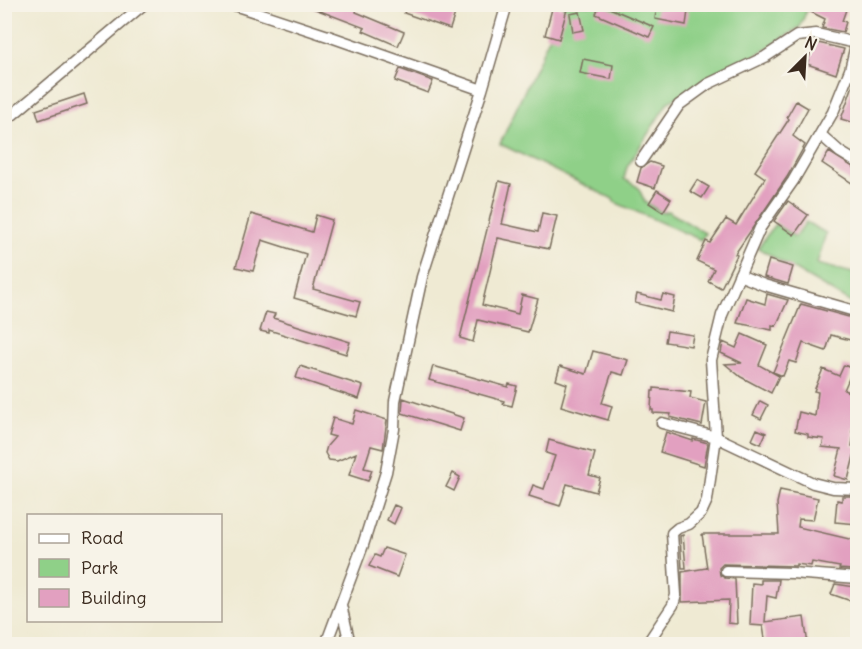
<svg xmlns="http://www.w3.org/2000/svg" width="862" height="649" font-family="Delius,sans-serif">
<style>
.green{fill:#8fd088;stroke:#657d53;stroke-width:1.5}
.building{fill:#e2a0c0}
.lines{fill:none;stroke-linecap:round;stroke-linejoin:round}
.street-casing{stroke:#7a6d5d;stroke-width:13}
.street{stroke:#fff;stroke-width:10}
</style>
<rect width="100%" height="100%" fill="#f7f3e8"/>
<filter id="ink" filterUnits="userSpaceOnUse"><feTurbulence type="fractalNoise" baseFrequency=".0167" numOctaves="2"/><feDisplacementMap in="SourceGraphic" scale="12" xChannelSelector="R" yChannelSelector="G"/><feConvolveMatrix kernelMatrix="1 2 1 2 8 2 1 2 1" color-interpolation-filters="sRGB"/></filter>
<filter id="wash" filterUnits="userSpaceOnUse"><feTurbulence type="fractalNoise" baseFrequency=".008" numOctaves="4" result="noise"/><feDisplacementMap in="SourceGraphic" scale="24" xChannelSelector="R" yChannelSelector="G"/><feGaussianBlur stdDeviation="1.35" result="paint"/><feColorMatrix in="noise" values="0 0 0 0 0 0 0 0 0 0 0 0 0 0 0 0 0 1.4 0 .05"/><feComposite in="paint" operator="in"/></filter>
<g filter="url(#wash)">
<rect width="100%" height="100%" fill="#efead3"/>
<path class="green" d="M564,5H809L800,27L742,64L668,102L627,167L624,179L638,187L645,202L662,213L668,211L705,233L701,240L614,202L613,199L500,144Z
M806,222L826,233L817,264L857,274L853,304L758,248L775,224L795,237Z"/>
<g id="blocks">
<path class="building" d="M302,4H358L356,12L404,32L398,46L363,31L365,28Z
M407,4H458L450,29L404,13Z
M600,4L654,27L649,37L596,14Z
M795,4H848L842,21L846,22L843,32L822,28L825,19Z
M553,5L567,9L559,39L545,35Z
M657,5L688,11L686,25L655,19Z
M580,12L584,30L573,32L570,14Z
M814,42L844,49L836,74L807,64Z
M583,59L613,65L611,79L580,73Z
M400,69L433,81L428,93L395,81Z
M858,71V124L841,119Z
M84,94L87,104L39,120L36,110Z
M796,101L808,108L793,136L805,145L787,177L735,254L737,255L721,288L708,281L714,269L697,261L706,241L710,243L726,219L736,225L765,178L755,171L789,119L787,117Z
M829,152L858,170V187L822,163Z
M650,162L662,166L655,188L637,182L641,168Z
M697,180L709,187L702,198L690,191Z
M499,181L511,184L502,224L538,232L542,213L557,216L549,249L498,238L482,305L518,314L522,295L538,299L528,332L478,320L473,342L460,338Z
M657,190L671,199L663,212L649,203Z
M788,201L808,215L794,235L774,221Z
M251,214L312,232L316,215L332,220L313,289L360,302L356,316L294,298L306,254L262,240L253,271L236,267Z
M769,260L793,267L788,284L764,277Z
M637,294L661,300L663,294L675,297L672,312L635,303Z
M767,294L788,300L776,326L772,325V330L737,323L746,298L765,304Z
M801,304L856,319L853,333H858V342L831,335L826,351L803,343L796,363L789,361L783,376L773,372Z
M266,312L275,314L273,318L350,342L346,354L269,330V333L260,331Z
M667,331L693,335L691,346L665,342Z
M742,334L767,345L759,365L779,376L771,393L741,377L725,364L742,363L721,353L723,342L736,348Z
M593,351L628,360L623,375L612,372L602,403L612,406L608,420L561,406L567,384L556,380L560,366L586,374Z
M844,365L853,369L844,390L858,396V417L852,432L854,433L852,446H858V456H854L848,480L834,476L841,449L822,447L824,439L808,437V434L795,431L799,412L815,416L818,392L814,391L823,369L839,376Z
M300,366L363,386L359,399L296,378Z
M433,366L508,387L509,384L517,386L512,406L503,404L504,401L429,380Z
M654,388L691,392L690,398L706,402L702,425L670,417L671,414L653,413V410H651L652,391H654Z
M403,398L464,418L460,431L402,413Z
M760,401L768,405L761,419L753,415Z
M356,410L387,420L383,449L371,446L364,468L372,470L368,481L349,475L356,453L337,461L329,460L325,453L327,446L335,437L328,435L333,418L352,424Z
M757,429L766,433L761,444L752,440Z
M666,432L693,441V439L708,443L704,466L660,452Z
M549,440L595,453L589,475L600,478L596,492L567,484L560,506L529,496L533,485L544,489L555,456L546,453Z
M453,473L460,477L454,491L446,487Z
M780,490L818,498L813,520L799,519L798,527L858,541L852,570L839,569L840,567L812,562L811,566L796,564V566L723,564L719,568L720,575L725,578L735,579L737,624L728,623L729,600L682,602V572L707,568L702,534H779L777,503Z
M842,496H858V524L835,522L837,500L842,501Z
M394,505L401,508L394,524L387,520Z
M683,535L686,568H682L680,536Z
M384,548L405,555L397,577L369,566L375,555L380,557Z
M761,580H779L776,598L767,596L765,622L804,617L808,645H766L763,626L750,625L752,583L761,584Z
M835,584L856,587L851,601L831,594Z"/>
</g>
</g>
<g filter="url(#ink)">
<use href="#blocks" fill-opacity="0" stroke="#7a6d5d" stroke-width="1.5"/>
<g class="lines">
<g class="street-casing">
<path id="street" d="M231,4L331,37L482,90
M4,122L144,4
M821,135L840,152L858,163
M641,161L679,105L708,84L765,57L797,36L816,34L856,43
M739,275L764,285L858,312
M662,423L716,437L813,483L833,488L858,489
M726,571L792,573L858,578
M341,605L350,644
M326,644L363,545L386,472L394,429L395,401L422,277L482,90L507,4
M647,644L673,605L676,595L672,533L678,528L689,524L701,513L707,500L716,437L711,360L722,315L760,228L793,181L833,112L850,70L858,37"/>
</g>
<use href="#street" class="street"/>
</g>
</g>
<rect width="862" height="649" fill="none" stroke="#f7f3e8" stroke-width="24"/>
<rect x="27" y="514" width="195" height="108" fill="#f7f3e8" stroke="#aca397" stroke-width="1.5"/>
<rect x="39" y="534" width="30" height="9" fill="#ffffff" stroke="#aca397" stroke-width="1.5"/>
<text x="81" y="544" font-size="18" fill="#3b2a1e">Road</text>
<rect x="39" y="559" width="30" height="18" fill="#8fd088" stroke="#aca397" stroke-width="1.5"/>
<text x="81" y="574" font-size="18" fill="#3b2a1e">Park</text>
<rect x="39" y="589" width="30" height="18" fill="#e2a0c0" stroke="#aca397" stroke-width="1.5"/>
<text x="81" y="604" font-size="18" fill="#3b2a1e">Building</text>
<g transform="translate(805 57) rotate(24)" stroke="#f7f3e8" stroke-width="4.5" paint-order="stroke">
<path d="M0-4.5L10 22L0 15L-10 22Z" fill="#3b2a1e"/>
<text y="-9" font-size="16" font-weight="bold" text-anchor="middle" fill="#3b2a1e">N</text>
</g>
</svg>
